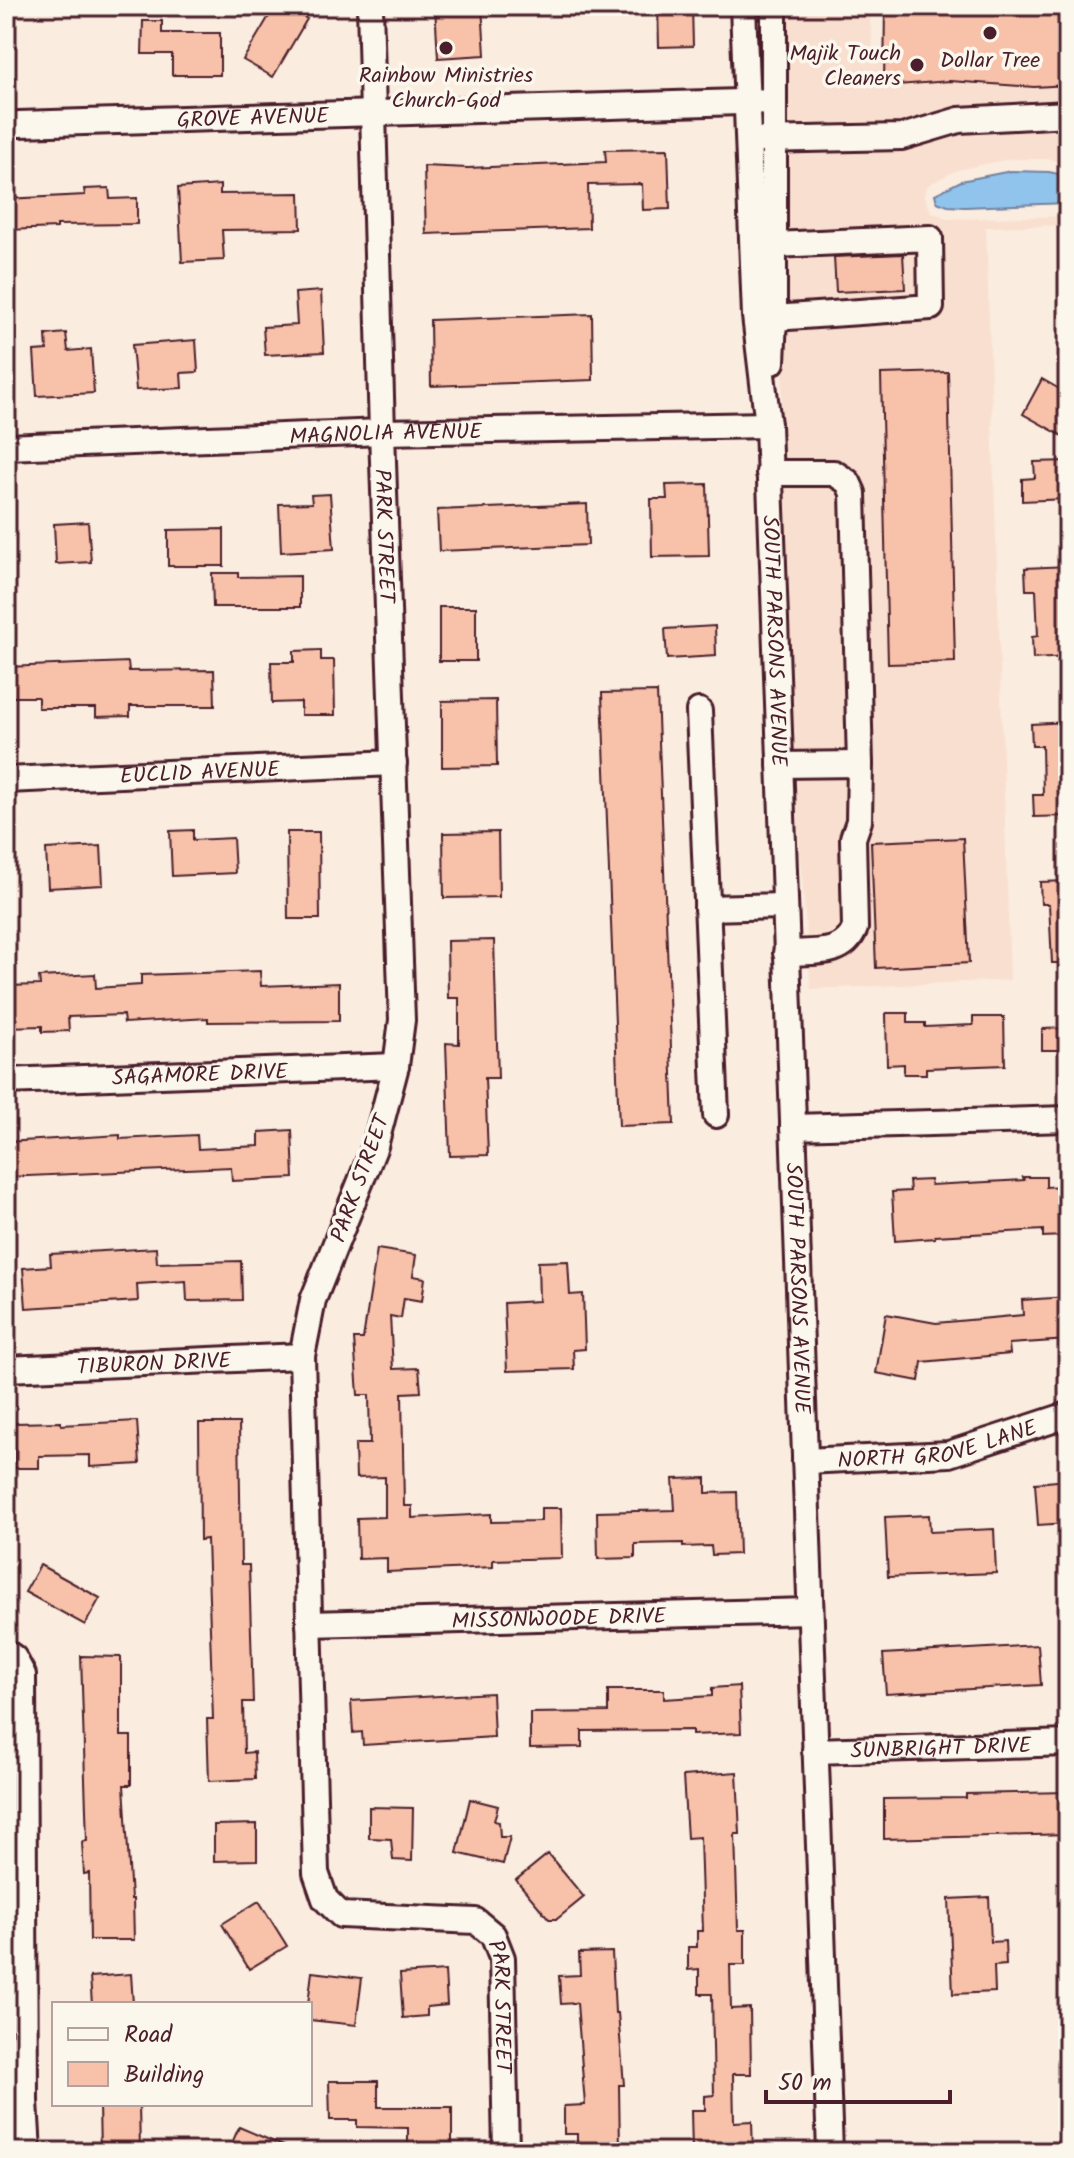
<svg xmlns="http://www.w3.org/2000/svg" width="1074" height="2158" font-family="Kalam,sans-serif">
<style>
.built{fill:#f9dfcf}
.water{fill:#90c4ed;stroke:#74829f;stroke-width:2}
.building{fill:#f8c2aa;stroke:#4a1f2b;stroke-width:2}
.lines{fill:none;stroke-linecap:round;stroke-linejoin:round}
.minor-casing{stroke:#4a1f2b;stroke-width:30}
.minor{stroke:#fbf7ec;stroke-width:24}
.poi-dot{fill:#4a1f2b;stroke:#fbf7ec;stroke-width:3}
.labels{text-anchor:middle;stroke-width:7;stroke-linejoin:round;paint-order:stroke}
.poi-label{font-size:22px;fill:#4a1f2b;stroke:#fbf7ec}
.street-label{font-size:22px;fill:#4a1f2b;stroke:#fbf7ec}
</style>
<rect width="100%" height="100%" fill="#faecdf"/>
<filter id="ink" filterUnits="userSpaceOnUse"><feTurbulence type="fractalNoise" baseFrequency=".0125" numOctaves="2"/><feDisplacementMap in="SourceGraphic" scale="16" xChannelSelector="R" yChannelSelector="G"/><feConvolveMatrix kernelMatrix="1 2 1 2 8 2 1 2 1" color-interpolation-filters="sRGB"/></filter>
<g filter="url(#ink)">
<path class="built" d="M788,6H892L874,9L870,20L873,49L878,57L884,59L1068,6V164L1049,159H1009L957,170L928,185L924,194L931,212L948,219L1068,216V225L986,227L1010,980L811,989L791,739L780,425L787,318Z"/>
<path class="water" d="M1011,171L1049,172L1068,176V203L965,207L948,206L937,202L935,194L961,181Z"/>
<path class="building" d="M275,6H285L307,19L273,77L243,60Z
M435,6H482L485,55L438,58Z
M658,6H692L693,46L659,47Z
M885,6H1068V85L1034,87L950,81L884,86Z
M143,21H162V33H220V75H172V54H142Z
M668,149L670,209L643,210L642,184L588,185L589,228L426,234L424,166L468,168L606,162L605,150Z
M220,185V194L300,193L301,229L222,230L224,260L182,262L178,188Z
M109,188L110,199L137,198V224L57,225V228L6,230V199L85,195L84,189Z
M903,254L905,289L836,292L834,257Z
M321,291L324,352L265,355L263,327L297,325L295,293Z
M592,314L593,380L431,386L430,320Z
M66,333L68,351L91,349L94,393L37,396L34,351L47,350L46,335Z
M196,340L198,372L181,373L182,388L136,390L132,345Z
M948,372L955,662L888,664L881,374Z
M1042,379L1068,394V439L1023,414Z
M1068,461L1067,499L1022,501V479L1035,478L1034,462Z
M707,484L709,556L652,557L651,499H667L666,485Z
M330,494L334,549L281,552L279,504L312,503L311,495Z
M587,504L588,545L439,551L437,510Z
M88,522L91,562L56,564L54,524Z
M224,529V566H168V530Z
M1068,566V657L1033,659L1032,637L1038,636L1036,590H1026L1025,568Z
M212,573H238V577L300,576V607H213Z
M439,607H476V661H439Z
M715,626L716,656L667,659L665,629Z
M321,650V660H334L335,715H301V702L272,703L271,662H294V651Z
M128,662L129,671L214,670L215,706H130V716L96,717V708H38V697H6V667Z
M657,692L674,1124L619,1126L602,693Z
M496,700L497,766L442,767V701Z
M1068,722V816L1034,817L1033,795H1043L1042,746H1032L1031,724Z
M193,830V840L233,838L235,873L172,876L170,831Z
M287,832H319L320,919H288Z
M498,832L499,897L444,898L443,833Z
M963,838L969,963L876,968L871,842Z
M101,846L103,885L48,888L46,849Z
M1068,881V963H1052L1049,904H1041L1040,882Z
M494,940L498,1078H485L488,1155L450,1156L446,1043L459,1044V998H448L447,941Z
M260,971L261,986L339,983V1021L208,1022V1018L124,1023L123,1015L68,1017L69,1031L42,1032V1026L6,1027V986L40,985L39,977L95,974L96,988L141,985V975Z
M886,1013H908V1023H925V1027L973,1025V1017H1004L1005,1065L926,1068V1074H904V1064L887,1065Z
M1068,1028V1050H1042V1029Z
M292,1130L294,1178L232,1181L231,1167L6,1177V1142L120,1135V1139L197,1135L198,1149L259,1146V1132Z
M1023,1177H1046V1187L1063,1186L1064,1236L1043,1237V1230L935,1236V1238L895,1241L892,1192L910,1191L909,1181L930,1180L931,1185L1024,1180Z
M156,1248L157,1263L241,1261L242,1300L187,1301L186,1281L137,1284L138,1301L26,1308L23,1268L51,1266L50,1254Z
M377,1249L416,1255L413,1276L425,1278L422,1301L404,1298L401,1318L390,1316L393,1369L419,1368L421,1392L402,1393L404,1506H412V1518L491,1514V1522L541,1521V1508H561L562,1558L493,1560V1567L387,1572V1558L358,1559L357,1518L385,1517V1477L356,1478L355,1444H370L369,1395H358L354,1339H363Z
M568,1261L570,1295L583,1294L585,1349L573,1350L574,1369L507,1371L504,1303L539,1301L538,1262Z
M1068,1297V1340L1009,1344L1010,1354L922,1362L919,1381L876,1373L886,1314L936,1323L1023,1315L1022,1300Z
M137,1421L140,1464L90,1467V1455L39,1456V1468H15L14,1423L61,1422V1425Z
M199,1423H239L241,1565H249L253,1702H243L244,1753L254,1752L255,1779L209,1781L207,1719H213L207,1539L200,1540Z
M706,1478V1493L737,1492L739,1554L712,1555L711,1546L683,1547V1543L635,1544V1558L598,1559L597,1512L675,1510L673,1479Z
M1068,1480V1523L1038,1525L1035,1483Z
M929,1515L930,1532L994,1529L996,1573L888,1577L885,1517Z
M40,1565L100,1598L85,1625L25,1592Z
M1038,1645L1041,1685L886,1694L883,1654Z
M81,1656L121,1657V1736H131V1785H124L131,1899H133L134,1940H90L89,1873L84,1874L82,1842L87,1841Z
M739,1686L741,1733L692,1735V1730L582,1731V1747L530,1748V1713L608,1712V1690H664V1699L712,1696V1688Z
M492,1693L494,1737L363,1745L362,1732L353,1733L351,1701Z
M737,1772L740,1834H735L738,1930H745V1965H730L731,2009L750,2008L751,2074H733L734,2122L752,2121L753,2152H692L691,2110H705V2096L714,2095L712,1994H699V1969L688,1970V1947H697V1931H703L700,1837L687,1838L683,1776Z
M1068,1792V1834L884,1839V1799L966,1798V1794Z
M470,1799L498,1806L494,1821L499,1822L500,1837H510L503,1864L457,1853Z
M369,1807L413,1808L412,1861L393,1860L391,1839L369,1838Z
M257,1824V1860L214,1861V1825Z
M548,1854L584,1897L557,1919H549L516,1880Z
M989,1897L991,1942L1005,1941L1006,1965L994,1966L995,1992L953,1994L949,1899Z
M259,1901L287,1946L249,1969L222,1924Z
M612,1952L615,2013H618L624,2085H619L620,2152H577V2134H564V2106L585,2105L577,2003L561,2004L559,1976L580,1975L579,1953Z
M445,1971L447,2005L427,2007V2016L403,2018L400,1974Z
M312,1972L362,1978L356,2025L310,2020V2004H308Z
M131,1974L133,2004H92L90,1977Z
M329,2081H378V2107H452V2152H408V2128L357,2127V2120H330Z
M99,2104H139L140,2152H100Z
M239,2127L298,2152H228Z"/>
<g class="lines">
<g class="minor-casing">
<g id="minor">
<path id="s1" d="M370,6L382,432L402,1020L396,1066L375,1146L313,1300L302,1356L316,1873L325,1899L341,1915L476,1921L493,1935L502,1958L506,2152"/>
<path id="s2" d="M743,6L755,316L768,425L830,2152"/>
<path id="s3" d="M19,124L774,101"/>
<path d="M759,140L902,137L959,120L1068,114"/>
<path d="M774,245L930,238L931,307L774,318"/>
<path d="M772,362L774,318V6"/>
<path id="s4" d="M6,447L382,432L768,425"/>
<path d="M769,473H834L848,482L853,493L860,764L859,821L853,838L855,928C844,957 813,951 786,953"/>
<path d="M699,711L716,1115"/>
<path d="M780,765L860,764"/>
<path id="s5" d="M6,780L394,763"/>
<path d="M707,908L785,906"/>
<path id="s6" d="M6,1081L396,1066"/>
<path d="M793,1127L1068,1119"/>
<path id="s7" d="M6,1369L302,1356"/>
<path id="s8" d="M805,1461L949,1454L1068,1415"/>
<path id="s9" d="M309,1624L810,1611"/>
<path d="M6,1652L14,1658L23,1675L25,2101L28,2152"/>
<path id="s10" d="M815,1751L1068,1743"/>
</g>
</g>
<use href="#minor" class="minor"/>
</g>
</g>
<g class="poi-dot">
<circle cx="990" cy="33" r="8"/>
<circle cx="446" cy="48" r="8"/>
<circle cx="917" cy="65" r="8"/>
</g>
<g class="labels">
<g class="poi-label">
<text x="901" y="60" text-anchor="end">Majik Touch<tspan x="901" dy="25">Cleaners</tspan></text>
<text x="990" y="67">Dollar Tree</text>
<text x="446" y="82">Rainbow Ministries<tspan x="446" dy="25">Church-God</tspan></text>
</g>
<g class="street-label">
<text dy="8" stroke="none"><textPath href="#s3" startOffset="234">GROVE AVENUE</textPath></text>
<text dy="8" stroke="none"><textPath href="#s4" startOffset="380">MAGNOLIA AVENUE</textPath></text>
<text dy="8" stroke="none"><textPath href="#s1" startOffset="530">PARK STREET</textPath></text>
<text dy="8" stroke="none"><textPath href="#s2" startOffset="636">SOUTH PARSONS AVENUE</textPath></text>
<text dy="8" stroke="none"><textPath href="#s5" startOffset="194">EUCLID AVENUE</textPath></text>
<text dy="8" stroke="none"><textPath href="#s6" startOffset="194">SAGAMORE DRIVE</textPath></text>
<text transform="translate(359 1178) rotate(-70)" y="8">PARK STREET</text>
<text dy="8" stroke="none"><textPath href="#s2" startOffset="1284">SOUTH PARSONS AVENUE</textPath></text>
<text dy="8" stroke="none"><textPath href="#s7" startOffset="148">TIBURON DRIVE</textPath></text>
<text dy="8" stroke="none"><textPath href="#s8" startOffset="134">NORTH GROVE LANE</textPath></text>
<text dy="8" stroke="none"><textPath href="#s9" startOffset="250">MISSONWOODE DRIVE</textPath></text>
<text dy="8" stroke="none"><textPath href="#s10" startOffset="126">SUNBRIGHT DRIVE</textPath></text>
<text dy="8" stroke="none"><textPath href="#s1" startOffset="2164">PARK STREET</textPath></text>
</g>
</g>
<rect width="1074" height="2158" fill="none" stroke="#fbf7ec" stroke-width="32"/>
<rect x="16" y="16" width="1042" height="2126" fill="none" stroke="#4a1f2b" stroke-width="3" filter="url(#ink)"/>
<rect x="52" y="2002" width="260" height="104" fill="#fbf7ec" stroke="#b4a19f" stroke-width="2"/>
<rect x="68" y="2028" width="40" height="12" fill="#fbf7ec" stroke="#b4a19f" stroke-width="2"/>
<text x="124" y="2042" font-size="24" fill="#4a1f2b">Road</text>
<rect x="68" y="2062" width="40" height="24" fill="#f8c2aa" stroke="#b4a19f" stroke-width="2"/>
<text x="124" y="2082" font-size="24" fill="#4a1f2b">Building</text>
<path d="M766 2090v12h184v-12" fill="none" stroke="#4a1f2b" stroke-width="4"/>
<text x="778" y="2090" font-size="24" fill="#4a1f2b" stroke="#fbf7ec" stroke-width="6" paint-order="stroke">50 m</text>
</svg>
